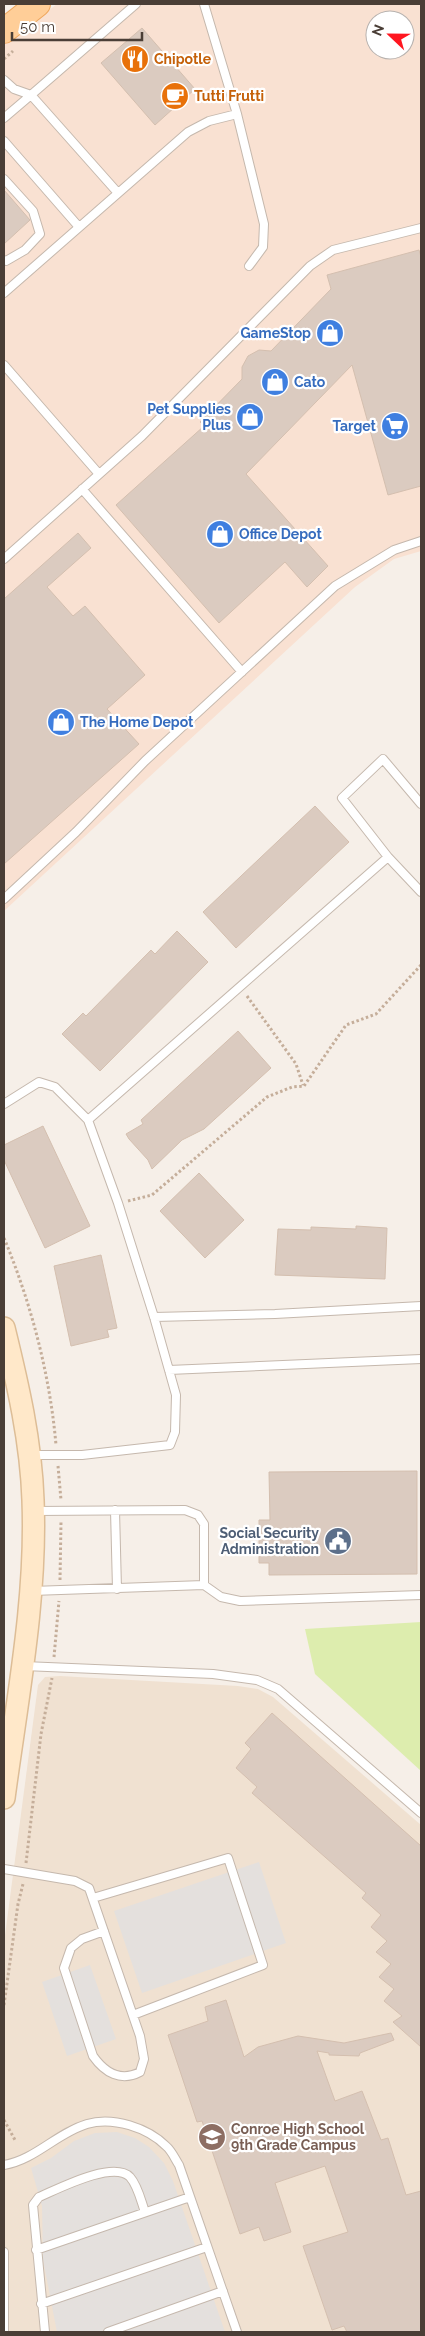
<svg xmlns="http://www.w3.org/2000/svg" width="425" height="2336" font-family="Raleway,sans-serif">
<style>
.commercial{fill:#f9e1d2;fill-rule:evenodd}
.education{fill:#f0e1d1}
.green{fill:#ddedae}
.parking{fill:#e4e0dd}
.building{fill:#dbcbc0;stroke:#d4bfaf}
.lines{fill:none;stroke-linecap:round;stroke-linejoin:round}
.lane-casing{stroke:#c5b8ad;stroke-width:10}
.secondary-casing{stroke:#ddbd96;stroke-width:24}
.primary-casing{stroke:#efa75d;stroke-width:26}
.path{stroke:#c5ae9a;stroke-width:3;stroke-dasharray:2.5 2.5;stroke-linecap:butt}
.lane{stroke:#fff;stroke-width:8}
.secondary{stroke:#ffe8c9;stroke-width:21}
.primary{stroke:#ffce98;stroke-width:24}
.labels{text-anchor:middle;stroke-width:4.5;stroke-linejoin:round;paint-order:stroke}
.food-label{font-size:14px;font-weight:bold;fill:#c56008;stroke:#fff;text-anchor:start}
.shop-label{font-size:14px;font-weight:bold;fill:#366cbe;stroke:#fff;text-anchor:end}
.service-label{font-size:14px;font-weight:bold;fill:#4e5e75;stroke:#fff;text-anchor:end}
.education-label{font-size:14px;font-weight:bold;fill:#785e54;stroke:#fff;text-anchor:start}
</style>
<rect width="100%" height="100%" fill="#f6efe8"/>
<path class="commercial" d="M57,4H421V551L394,559L355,587L4,911V45ZM375,20H405V50H375Z"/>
<path class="education" d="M60,1676L238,1686L258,1689L273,1697L421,1825V2332H4V1943L38,1685L45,1677Z"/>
<path class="green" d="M421,1622V1771L315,1674L305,1629Z"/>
<path class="parking" d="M259,1862L286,1943L142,1993L114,1911Z
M90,1965L116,2039L67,2056L42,1982Z
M117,2132L135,2138L149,2147L164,2163L173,2181L225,2332H57L43,2260L42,2206L31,2168L51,2158L74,2141L95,2133Z"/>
<path class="building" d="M142,28L195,89L155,125L101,63Z
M4,190L30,220L4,244Z
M419,250L421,257V486L388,495L352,365L246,474L328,566L307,587L285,562L219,623L116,505L204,426L200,422L242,379V367L248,356L259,350L271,351L331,289L327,275Z
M78,533L91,548L47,587L73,616L85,606L145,675L107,709L139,744L4,864V599Z
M315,806L349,842L236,948L203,912Z
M177,931L208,962L100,1071L62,1034L83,1013L86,1016L151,950L155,954Z
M238,1031L271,1068L204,1129L182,1140L152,1169L148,1160L129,1139L126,1134L143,1124L141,1120Z
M43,1126L90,1226L45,1248L4,1160V1145Z
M199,1173L244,1220L205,1258L160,1211Z
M356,1226L387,1228L385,1279L275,1275L278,1229L311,1230V1227L356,1229Z
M101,1255L117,1328L107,1330L109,1337L71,1346L54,1266Z
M417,1471V1574L269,1575V1563H259V1520H270L269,1472Z
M272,1713L421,1846V2047L393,2022L402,2016L384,2001L394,1989L379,1977L391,1964L376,1952L387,1941L371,1927L381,1915L362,1898L366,1893L252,1793L257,1787L236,1768L251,1749L245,1743Z
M226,2000L244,2057L258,2047L298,2036L344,2043L391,2033L394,2040L360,2053L359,2056L329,2055V2053L317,2051L335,2101L362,2091L381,2140L388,2138L406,2195L421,2191V2332H347L344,2326L332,2330L303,2246L348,2232L325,2166L275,2183L291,2232L264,2241L259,2227L240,2234L202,2121L197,2122L168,2035L208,2021L205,2007Z"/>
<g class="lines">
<g class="lane-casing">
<path id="lane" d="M4,80L14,89L31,95
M237,114L264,224L263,247L249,266
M4,118L31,95
M4,141L79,227
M4,179L33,211L40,234L25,250L6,261L4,260
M118,193L31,95L136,4
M4,293L188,132L209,121L237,114L204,4
M4,365L99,474
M82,489L242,672
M4,559L142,436L310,266L333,250L421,228
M388,857L421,892
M4,899L76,832L145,761L335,586L394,550L421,541
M4,1104L39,1082L55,1087L88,1120L118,1203L154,1317L176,1395L175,1432L170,1445L82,1455H32
M88,1120L388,857L342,798L383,759L421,804
M154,1317L275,1314L421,1306
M169,1370L421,1359
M115,1510L117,1589
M204,1585L221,1597L240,1601L421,1595
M32,1591L204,1585V1524L198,1515L185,1510L34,1511
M24,1666L213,1674L257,1680L278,1689L421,1813
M4,1869L75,1881L89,1888L140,2036L144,2059L140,2072C121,2082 105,2073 93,2056L64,1968L71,1948L82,1939L104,1931
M93,1898L228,1858L263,1965L133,2015
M4,2165C35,2160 57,2133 87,2124C113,2116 148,2128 166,2146C172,2151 175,2159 179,2165L237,2332
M36,2250L190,2197
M4,2252V2332
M41,2304L207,2247
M45,2332L33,2205L39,2197C58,2189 113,2160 130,2177C138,2186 141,2201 145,2212
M108,2332L223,2291"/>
</g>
<g class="secondary-casing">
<path id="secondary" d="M4,1328C18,1385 31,1441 33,1500C37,1599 17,1700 4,1798"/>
</g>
<g class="primary-casing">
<path id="primary" d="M4,31L38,4"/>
</g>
<path class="path" d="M4,59L13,51
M247,996L296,1064L303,1085
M128,1201L152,1195L267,1097L292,1087L304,1086L346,1025L376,1014L421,965
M4,1238C31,1303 50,1375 56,1445
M58,1466L61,1500
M60,1580L61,1521
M54,1657L59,1601
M26,1863L41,1734L52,1678
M4,2005L18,1904L23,1884
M4,2120L15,2140"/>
<use href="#lane" class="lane"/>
<use href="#secondary" class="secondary"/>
<use href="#primary" class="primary"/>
</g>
<defs>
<g id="restaurant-disc" transform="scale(1.4375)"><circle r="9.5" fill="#e8710a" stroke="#fff"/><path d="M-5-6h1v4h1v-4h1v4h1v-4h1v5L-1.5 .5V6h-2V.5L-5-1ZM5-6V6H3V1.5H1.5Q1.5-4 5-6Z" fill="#fff"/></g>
<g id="cafe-disc" transform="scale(1.4375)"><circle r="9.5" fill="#e8710a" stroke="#fff"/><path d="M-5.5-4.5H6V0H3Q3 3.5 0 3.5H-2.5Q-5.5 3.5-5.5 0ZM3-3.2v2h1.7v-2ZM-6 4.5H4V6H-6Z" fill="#fff"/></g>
<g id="shop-disc" transform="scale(1.4375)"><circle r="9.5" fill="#3f7fe0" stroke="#fff"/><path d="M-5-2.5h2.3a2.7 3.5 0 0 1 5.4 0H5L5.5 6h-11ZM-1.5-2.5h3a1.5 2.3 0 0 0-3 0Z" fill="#fff"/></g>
<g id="supermarket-disc" transform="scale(1.4375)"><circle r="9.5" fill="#3f7fe0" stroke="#fff"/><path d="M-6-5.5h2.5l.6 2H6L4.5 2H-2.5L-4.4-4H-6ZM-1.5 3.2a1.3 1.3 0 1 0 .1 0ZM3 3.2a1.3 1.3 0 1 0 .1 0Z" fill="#fff"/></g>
<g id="civic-disc" transform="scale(1.4375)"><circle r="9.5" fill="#5c6f8a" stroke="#fff"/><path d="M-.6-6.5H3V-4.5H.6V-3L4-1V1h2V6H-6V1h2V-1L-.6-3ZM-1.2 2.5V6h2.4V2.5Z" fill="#fff"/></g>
<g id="school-disc" transform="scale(1.4375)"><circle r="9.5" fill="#8d6e63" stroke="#fff"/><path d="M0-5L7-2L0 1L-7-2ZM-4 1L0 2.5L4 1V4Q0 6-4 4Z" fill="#fff"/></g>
</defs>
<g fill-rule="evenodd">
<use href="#restaurant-disc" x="135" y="59"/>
<use href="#cafe-disc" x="175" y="96"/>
<use href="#shop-disc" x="330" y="333"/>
<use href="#shop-disc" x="275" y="382"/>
<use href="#shop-disc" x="250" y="417"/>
<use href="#supermarket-disc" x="395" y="426"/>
<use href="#shop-disc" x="220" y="534"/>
<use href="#shop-disc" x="61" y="722"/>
<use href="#civic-disc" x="338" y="1541"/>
<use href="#school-disc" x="212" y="2137"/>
</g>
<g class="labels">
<g class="food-label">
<text x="154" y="64">Chipotle</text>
<text x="194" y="101">Tutti Frutti</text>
</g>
<g class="shop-label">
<text x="311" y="338">GameStop</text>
<text x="294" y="387" text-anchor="start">Cato</text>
<text x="231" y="414">Pet Supplies<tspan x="231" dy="16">Plus</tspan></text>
<text x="376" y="431">Target</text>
<text x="239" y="539" text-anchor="start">Office Depot</text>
<text x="80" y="727" text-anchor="start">The Home Depot</text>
</g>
<g class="service-label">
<text x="319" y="1538">Social Security<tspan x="319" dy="16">Administration</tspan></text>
</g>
<g class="education-label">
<text x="231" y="2134">Conroe High School<tspan x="231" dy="16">9th Grade Campus</tspan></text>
</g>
</g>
<rect width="425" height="2336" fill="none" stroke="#4a3e36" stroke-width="10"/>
<g transform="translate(390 35) rotate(292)"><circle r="24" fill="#ffffff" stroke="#b7b2af"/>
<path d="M0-4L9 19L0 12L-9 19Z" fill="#ff1620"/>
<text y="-8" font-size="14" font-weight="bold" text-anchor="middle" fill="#4a3e36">N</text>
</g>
<path d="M12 32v8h130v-8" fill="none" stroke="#4a3e36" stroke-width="2.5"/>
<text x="20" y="32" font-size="15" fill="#4a3e36" stroke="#ffffff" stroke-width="4" paint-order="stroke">50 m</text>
</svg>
